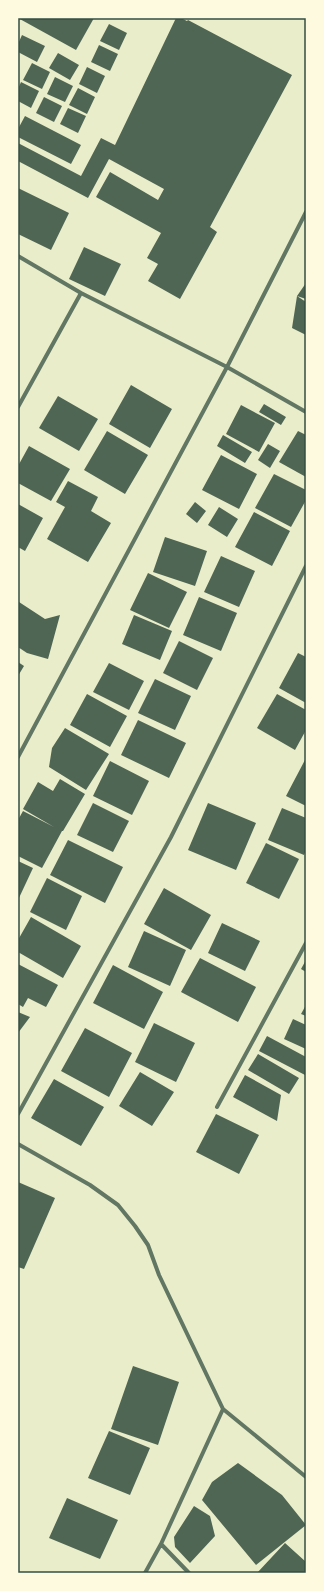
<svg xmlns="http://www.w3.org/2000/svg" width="324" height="1591" font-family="'Golos Text',sans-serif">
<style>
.building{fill:#4f6655}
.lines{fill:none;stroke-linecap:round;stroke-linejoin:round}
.minor{stroke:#617663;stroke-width:4}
.neatline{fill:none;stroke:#344e41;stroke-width:1.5}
</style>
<rect width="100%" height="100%" fill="#e9edc9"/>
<path class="building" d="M18,18H94L76,50Z
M176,18H181L187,21L188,20L292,75L210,227L217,232L180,299L148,281L158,264L147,258L161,233L96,197L110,172L158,200L164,189L109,159L88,198L18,161V143L81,176L101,138L115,145Z
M109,24L127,33L119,50L100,41Z
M22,35L45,46L37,62L18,52V44Z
M99,45L118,54L110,71L91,62Z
M58,53L79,65L70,80L49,68Z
M32,63L50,72L42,89L23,80Z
M87,67L105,76L97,93L79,84Z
M55,77L73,86L65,102L47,94Z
M21,82L39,91L31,108L18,101V89Z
M78,88L95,97L87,114L69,105Z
M44,97L62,106L54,122L36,113Z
M68,108L86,116L78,133L60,124Z
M25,116L81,145L71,164L18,137V129Z
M18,188L69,213L51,250L18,234Z
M84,247L121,264L105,296L69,279Z
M306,283V299L297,296L306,302V335L292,328L297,296Z
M131,385L172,409L150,448L109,424Z
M58,396L98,419L79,451L39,428Z
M264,404L286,417L281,425L259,412Z
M241,405L275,423L259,452L226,434Z
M107,431L148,455L125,494L84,470Z
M298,431L306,435V477L279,462Z
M223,435L252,452L245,463L217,446Z
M268,444L280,451L270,468L258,460Z
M29,446L70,469L51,501L18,483V466Z
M221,455L257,474L239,509L202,490Z
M274,474L306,490V500L291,527L255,508Z
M68,481L98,497L91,511L111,523L88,562L47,539L65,507L56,502Z
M195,502L206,511L197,523L186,514Z
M18,504L43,518L25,551L18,547Z
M219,507L238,519L227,537L208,525Z
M254,512L290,531L272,566L235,547Z
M165,537L207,551L195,586L153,572Z
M221,556L255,571L239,607L204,592Z
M148,573L187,592L169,628L130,610Z
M199,597L237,613L221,651L183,635Z
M19,602L45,619L60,615L48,659L27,653L18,647Z
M134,615L172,631L160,660L122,644Z
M179,641L213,658L197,690L163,673Z
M298,653L306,657V703L279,688Z
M18,662L24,666L18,676Z
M109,663L144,681L129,710L93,692Z
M155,679L191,696L175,730L138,713Z
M87,694L127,716L110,747L70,725Z
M277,694L306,710V730L295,750L257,728Z
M138,720L186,743L169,778L121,755Z
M65,728L109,754L86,790L49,767L52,748Z
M306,758V806L286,796Z
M110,761L149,781L132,815L93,796Z
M60,779L85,794L63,831H62L42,868L18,856V820L23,811L54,827L23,809L38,782L53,791Z
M93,803L129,821L113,852L77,835Z
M208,803L256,823L236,870L188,850Z
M282,808L306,818V850L304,855L268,840Z
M68,840L123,867L105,903L50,875Z
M266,843L299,859L279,899L246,883Z
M18,861L33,868L18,900Z
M47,878L82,896L66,930L30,912Z
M164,888L211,915L191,950L144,924Z
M31,917L81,946L63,978L18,952V940Z
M222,923L260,941L245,971L208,953Z
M144,931L186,950L170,986L128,967Z
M200,958L256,987L238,1022L181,992Z
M306,960V972L301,969Z
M18,964L58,985L46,1007L28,998L23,1007L18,1004Z
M113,965L163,992L144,1029L93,1003Z
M306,1005V1016L301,1014Z
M18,1012L30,1017L18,1033Z
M293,1019L306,1025V1049L284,1039Z
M154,1023L195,1043L176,1082L135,1062Z
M85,1028L132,1053L109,1097L61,1071Z
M267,1036L306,1057L305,1075L259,1051Z
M258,1054L299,1078L289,1094L248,1070Z
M140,1072L174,1092L152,1126L119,1106Z
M245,1075L281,1095L277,1121L233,1097Z
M54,1079L104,1107L81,1146L31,1118Z
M216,1114L259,1135L239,1174L196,1152Z
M18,1182L55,1198L24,1269L18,1267Z
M133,1366L179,1382L158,1445L111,1429Z
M109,1431L150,1448L130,1495L88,1478Z
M238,1463L282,1495L306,1525L256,1565L202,1500L212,1482Z
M67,1498L118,1520L100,1559L49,1538Z
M194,1506L210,1516L215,1536L190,1563L175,1547L174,1537Z
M285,1543L306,1562V1573H257Z"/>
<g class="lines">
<path class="minor" d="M18,256L81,293L227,367L306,412
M18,407L81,293
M18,757L227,367L306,212
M217,1107L306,943
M18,1114L171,837L306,566
M18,1144L90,1185L118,1205L135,1226L148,1245L159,1275L223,1409L306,1477
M161,1544L189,1573
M145,1573L161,1544L223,1409"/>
</g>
<rect width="324" height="1591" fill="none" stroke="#fefae0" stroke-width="38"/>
<rect x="19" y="19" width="286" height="1553" class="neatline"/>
</svg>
